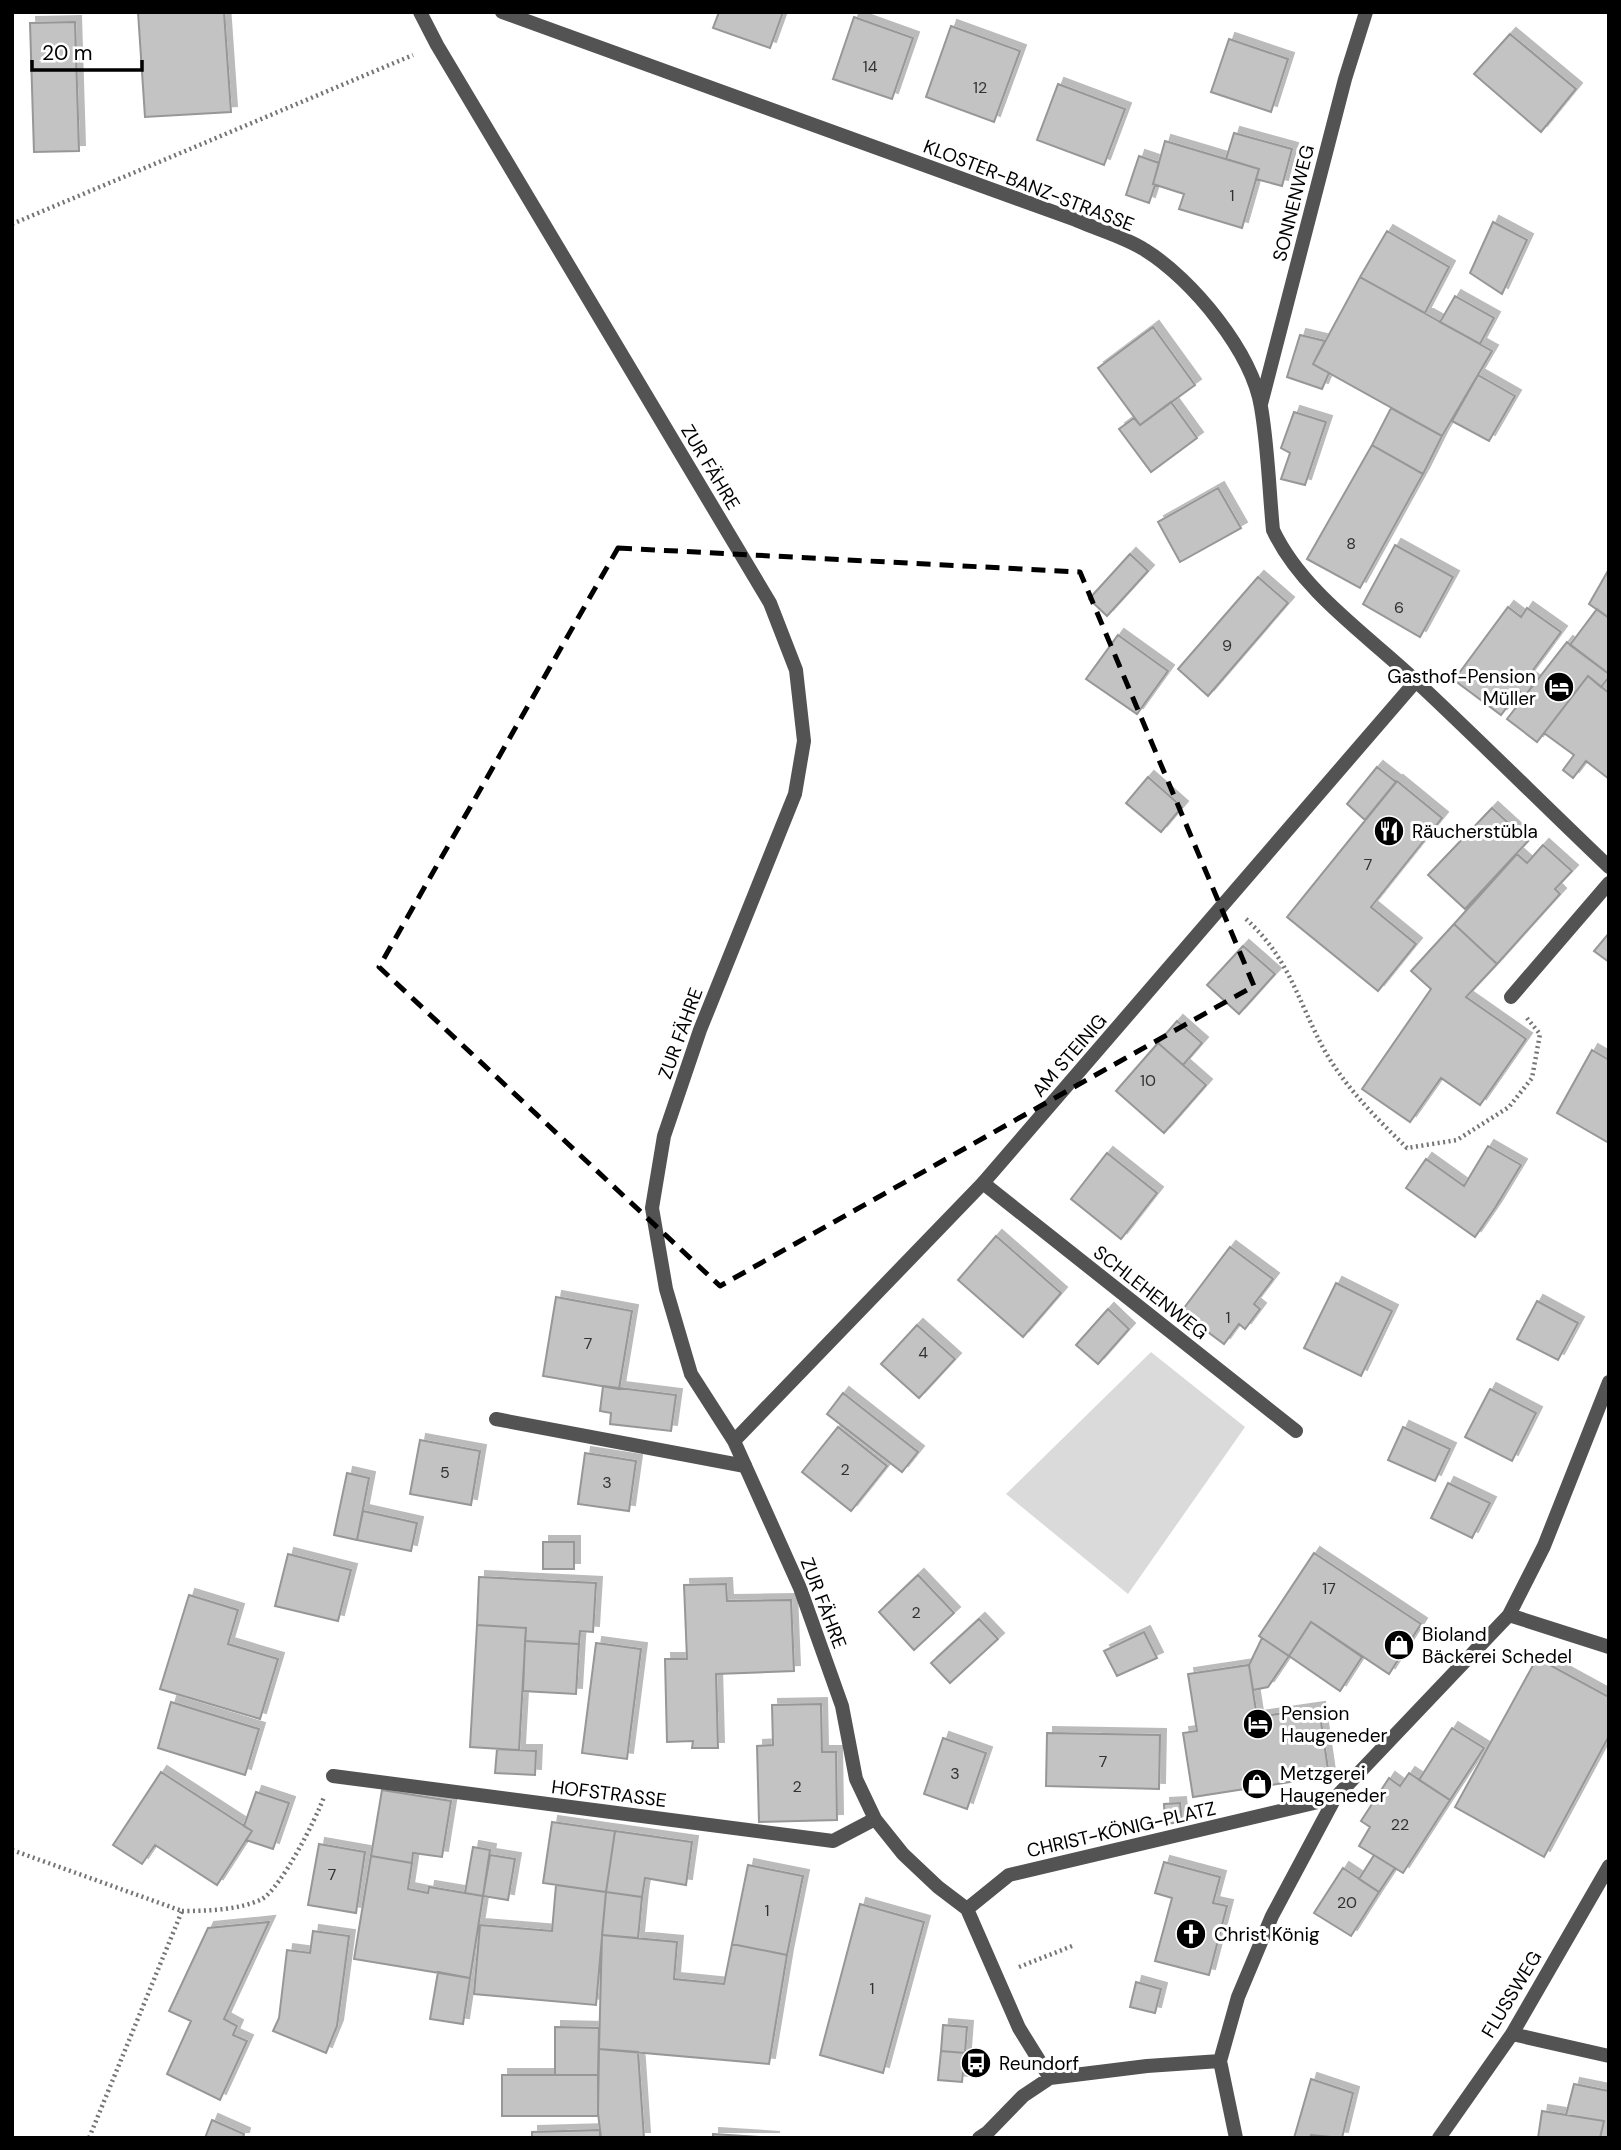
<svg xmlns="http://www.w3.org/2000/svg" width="1621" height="2150" font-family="'DM Sans',sans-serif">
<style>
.green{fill:#dadada}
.building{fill:#c3c3c3;stroke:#979797;stroke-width:2;filter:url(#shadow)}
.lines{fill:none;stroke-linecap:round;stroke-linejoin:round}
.path{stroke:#757575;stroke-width:4.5;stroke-dasharray:2 3.5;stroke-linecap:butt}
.service{stroke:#535353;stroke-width:14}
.minor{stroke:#535353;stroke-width:14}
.marked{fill:none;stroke:#000;stroke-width:5;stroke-dasharray:14 9;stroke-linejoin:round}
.labels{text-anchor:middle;stroke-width:6;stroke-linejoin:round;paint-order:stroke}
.number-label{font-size:16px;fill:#313131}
.street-label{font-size:19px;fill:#000;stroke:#fff}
.poi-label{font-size:19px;fill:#000;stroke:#fff;text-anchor:start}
</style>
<defs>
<filter id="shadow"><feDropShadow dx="6" dy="-6" stdDeviation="0" flood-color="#0004"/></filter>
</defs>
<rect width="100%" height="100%" fill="#fff"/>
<path class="green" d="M1151,1352L1245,1427L1128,1594L1006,1494Z"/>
<path class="building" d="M138,12H224L231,112L145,117Z
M719,12H783L770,48L713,28Z
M854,17L913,38L892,99L833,79Z
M75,22L79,151L34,152L30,23Z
M951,26L1020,51L994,122L926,97Z
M1510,34L1576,89L1541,132L1474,74Z
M1229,39L1288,59L1271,112L1211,92Z
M1058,84L1125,109L1104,165L1037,140Z
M1234,133L1292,149L1282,186L1256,179L1259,169L1226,159Z
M1165,141L1259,169L1242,228L1179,209L1184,194L1153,184Z
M1139,156L1159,163L1153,184L1155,185L1149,203L1126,195Z
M1493,222L1527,240L1502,294L1470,273Z
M1387,231L1449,267L1425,313L1360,277Z
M1360,277L1492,351L1442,436L1313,364Z
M1455,296L1494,318L1480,344L1440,322Z
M1153,327L1195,385L1140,425L1098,368Z
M1300,335L1325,341L1313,364L1329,373L1322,389L1287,377Z
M1478,375L1515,396L1489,441L1452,421Z
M1171,402L1197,438L1151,472L1119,429L1134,418L1140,425Z
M1391,408L1442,436L1423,474L1372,445Z
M1294,412L1326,422L1305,485L1281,479L1290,453L1281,448Z
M1372,445L1423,474L1360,588L1307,559Z
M1218,488L1241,528L1180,562L1158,522Z
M1395,545L1453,577L1420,637L1363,604Z
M1130,554L1148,571L1107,616L1089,599Z
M1609,569V618L1589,604Z
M1258,577L1288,603L1208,696L1178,669Z
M1508,607L1521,617L1527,608L1561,632L1528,677L1535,682L1525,696L1519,691L1501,715L1454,680Z
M1597,609L1609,618V674L1570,645Z
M1118,635L1168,671L1137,714L1086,679Z
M1567,642L1609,674V677L1601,687L1588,676L1537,742L1507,719Z
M1588,676L1609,693V779L1586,761L1573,778L1563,770L1574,755L1544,733Z
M1377,767L1396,782L1365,820L1347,804Z
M1148,777L1182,807L1161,832L1126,803Z
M1397,781L1442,818L1371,907L1416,944L1378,991L1287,917Z
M1492,808L1528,841L1465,909L1428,875Z
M1543,845L1572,871L1555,889L1560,894L1497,964L1454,924L1517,854L1527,863Z
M1454,924L1497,964L1466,997L1526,1039L1480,1105L1441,1078L1410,1122L1362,1089L1431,989L1411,971Z
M1609,933V962L1594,951Z
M1243,946L1275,974L1239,1014L1207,985Z
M1177,1021L1202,1043L1183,1065L1158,1043Z
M1158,1043L1206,1085L1164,1133L1116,1091Z
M1592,1050L1609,1060V1143L1557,1113Z
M1488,1146L1521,1165L1495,1208L1475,1237L1406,1188L1426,1159L1464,1186Z
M1107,1153L1157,1193L1121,1239L1071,1199Z
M996,1236L1061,1293L1023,1337L958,1280Z
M1230,1247L1273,1279L1254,1304L1260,1309L1245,1329L1239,1324L1224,1344L1181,1312Z
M1336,1283L1392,1311L1361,1376L1304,1348Z
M556,1297L632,1311L619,1389L543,1376Z
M1537,1301L1578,1323L1558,1360L1517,1339Z
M1108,1309L1129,1329L1098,1364L1076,1345Z
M917,1325L955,1359L919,1398L881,1364Z
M603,1386L676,1395L671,1431L610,1424L611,1413L600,1411Z
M1490,1389L1536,1413L1512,1461L1465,1437Z
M843,1393L918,1452L902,1472L827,1414Z
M838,1427L887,1466L851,1511L802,1472Z
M1403,1427L1450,1449L1435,1481L1388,1460Z
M420,1440L480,1451L471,1505L410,1494Z
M585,1453L636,1461L629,1511L578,1504Z
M347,1473L369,1478L357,1540L334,1535Z
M1448,1483L1490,1503L1472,1538L1431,1518Z
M363,1511L417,1523L411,1551L357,1540Z
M543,1542H574V1569H543Z
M1314,1553L1421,1624L1389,1674L1311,1622L1289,1656L1259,1636Z
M288,1554L351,1570L338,1621L275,1606Z
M918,1575L954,1613L914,1650L879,1612Z
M479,1577L596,1583L593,1632L580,1631L579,1644L525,1641L526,1628L477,1625Z
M726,1584L727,1601L791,1600L794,1671L716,1674L718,1748H692L693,1741L667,1742L665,1659H687L684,1585Z
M189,1595L238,1610L228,1644L278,1659L260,1719L160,1689Z
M979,1619L998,1639L950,1683L931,1663Z
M1311,1622L1362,1657L1340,1691L1289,1656Z
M477,1625L526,1628L519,1750L470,1747Z
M1144,1632L1157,1658L1117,1676L1104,1651Z
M1262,1638L1289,1656L1268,1687L1253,1690L1249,1665Z
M525,1641L579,1644L576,1694L523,1691Z
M596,1643L641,1649L627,1759L582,1753Z
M1537,1658L1609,1697V1736L1544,1857L1455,1807Z
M1249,1665L1257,1717L1319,1708L1329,1776L1193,1797L1183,1733L1197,1731L1188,1674Z
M171,1702L259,1729L245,1775L158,1748Z
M821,1704L822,1752H836L837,1820L759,1822L757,1746L773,1745L772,1705Z
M1452,1728L1484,1748L1450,1800L1419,1780Z
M1047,1733L1160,1735L1159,1789L1046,1786Z
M943,1738L986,1753L967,1809L924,1794Z
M497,1749L536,1751L535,1775L495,1773Z
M161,1772L252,1831L217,1885L155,1845L142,1864L113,1845Z
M1409,1773L1450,1800L1403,1873L1359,1846L1370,1827L1361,1821L1389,1778L1400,1786Z
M382,1790L451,1801L442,1857L413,1853L412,1863L371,1856Z
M256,1792L289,1803L273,1849L246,1840L252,1831L244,1826Z
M1180,1803L1182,1822L1165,1824L1164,1804Z
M552,1822L615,1831L606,1892L543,1883Z
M615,1831L692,1842L686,1885L645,1878L642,1897L606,1892Z
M319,1844L365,1852L356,1913L308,1905Z
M473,1847L490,1850L483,1896L465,1893Z
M490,1855L515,1859L508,1900L483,1896Z
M1374,1855L1395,1868L1379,1892L1359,1879Z
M371,1856L412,1863L408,1889L428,1893L429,1887L483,1896L470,1978L354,1959Z
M1164,1862L1220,1877L1213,1903L1227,1906L1209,1975L1155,1961L1172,1898L1155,1893Z
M748,1865L803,1876L787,1955L732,1944Z
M1343,1868L1379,1892L1351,1936L1314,1913Z
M556,1885L606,1892L596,2005L474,1994L480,1925L552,1931Z
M606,1892L642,1897L638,1938L602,1935Z
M860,1904L924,1922L883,2073L820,2055Z
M269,1922L224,2019L237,2026L233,2035L247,2041L220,2100L167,2074L191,2021L169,2011L208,1928Z
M313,1931L349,1936L337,2026L326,2053L273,2031L279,2018L287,1950L310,1953Z
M602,1935L677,1942L674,1979L724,1984L732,1944L787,1955L769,2064L599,2049Z
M438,1972L470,1978L463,2024L430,2019Z
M1136,1982L1161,1989L1155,2013L1130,2007Z
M943,2025L967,2027L965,2053L941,2051Z
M555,2027L599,2028L598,2075H555Z
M599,2049L638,2052L644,2138H601L598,2113Z
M941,2051L965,2053L962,2082L938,2080Z
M502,2075H598V2116H502Z
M1311,2079L1353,2093L1342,2138L1311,2135L1310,2138H1294Z
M1574,2084L1609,2091V2138H1600L1604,2121L1566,2115Z
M1542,2111L1604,2121L1600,2138H1538Z
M212,2120L244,2134L243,2138H205Z
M600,2130V2138H532V2132Z
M713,2134L774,2138H713Z"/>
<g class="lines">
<path class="path" d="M12,224L413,55
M1246,919C1291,960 1298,1003 1326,1053C1347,1089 1377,1119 1407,1148L1457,1140L1509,1107L1532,1078L1540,1034L1526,1017
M12,1850L182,1911L89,2138
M182,1911C206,1911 240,1910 262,1899C281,1888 316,1819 324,1797
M1019,1967L1072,1946"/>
<path class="service" d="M1511,997L1609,883
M983,1183L1296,1431
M496,1419L745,1466"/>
<path class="minor" d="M420,12L437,45L770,603L796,670L804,741L795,794L700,1030L664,1136L652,1208L666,1289L691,1374L734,1441L800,1588L842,1706L856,1779L875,1819L903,1854L938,1887L967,1909L1019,2028L1050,2078
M502,12L1076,220C1099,230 1125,237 1145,250C1192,279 1252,352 1261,407C1268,447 1269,489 1273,530C1302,592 1369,636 1418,683C1482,743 1545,806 1609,867
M1261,404L1345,79L1366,12
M734,1441L983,1183L1416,681
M1509,1615L1609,1647
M333,1776L833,1841L875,1819
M967,1909L1009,1875L1335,1798
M1512,2034L1609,2056
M979,2138L988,2132L1023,2096L1050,2078L1147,2066L1220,2061
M1236,2138L1220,2061L1238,1997L1272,1916L1335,1798L1509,1615L1544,1546L1609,1382
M1439,2138L1512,2034L1609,1866"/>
</g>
<path class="marked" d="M618,548L1080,572L1254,986L720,1286L379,967Z"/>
<defs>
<g id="hotel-disc" transform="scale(1.575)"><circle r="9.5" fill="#000" stroke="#fff"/><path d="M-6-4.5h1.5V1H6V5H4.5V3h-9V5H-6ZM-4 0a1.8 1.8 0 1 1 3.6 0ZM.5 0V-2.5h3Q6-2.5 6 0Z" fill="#fff"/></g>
<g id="restaurant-disc" transform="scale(1.575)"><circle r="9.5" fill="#000" stroke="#fff"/><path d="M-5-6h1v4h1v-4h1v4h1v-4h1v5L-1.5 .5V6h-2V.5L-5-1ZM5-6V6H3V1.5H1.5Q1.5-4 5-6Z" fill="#fff"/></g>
<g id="shop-disc" transform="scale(1.575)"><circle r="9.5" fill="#000" stroke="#fff"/><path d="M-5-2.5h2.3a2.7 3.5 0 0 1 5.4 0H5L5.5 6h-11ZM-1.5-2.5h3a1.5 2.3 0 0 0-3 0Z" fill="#fff"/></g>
<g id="church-disc" transform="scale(1.575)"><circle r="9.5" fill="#000" stroke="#fff"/><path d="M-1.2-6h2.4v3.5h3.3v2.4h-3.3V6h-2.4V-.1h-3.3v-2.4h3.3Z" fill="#fff"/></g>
<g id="bus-disc" transform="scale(1.575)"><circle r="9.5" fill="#000" stroke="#fff"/><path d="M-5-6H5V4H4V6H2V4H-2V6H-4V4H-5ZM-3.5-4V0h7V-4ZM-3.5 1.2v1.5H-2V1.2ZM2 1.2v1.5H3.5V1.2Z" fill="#fff"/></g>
</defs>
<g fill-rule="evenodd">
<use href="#hotel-disc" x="1559" y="687"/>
<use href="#restaurant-disc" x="1389" y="831"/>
<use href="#shop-disc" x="1399" y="1645"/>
<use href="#hotel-disc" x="1258" y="1724"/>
<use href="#shop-disc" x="1257" y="1784"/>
<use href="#church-disc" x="1191" y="1934"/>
<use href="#bus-disc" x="976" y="2063"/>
</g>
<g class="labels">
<g class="number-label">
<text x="870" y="72">14</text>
<text x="980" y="93">12</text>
<text x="1232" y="201">1</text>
<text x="1351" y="549">8</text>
<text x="1399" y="613">6</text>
<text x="1227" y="651">9</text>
<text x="1368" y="870">7</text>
<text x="1148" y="1086">10</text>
<text x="1228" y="1323">1</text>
<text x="588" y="1349">7</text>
<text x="923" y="1358">4</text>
<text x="845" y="1475">2</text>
<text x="445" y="1478">5</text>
<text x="607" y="1488">3</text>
<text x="1329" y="1594">17</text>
<text x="916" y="1618">2</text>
<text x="1103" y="1767">7</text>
<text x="955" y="1779">3</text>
<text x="797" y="1792">2</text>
<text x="1400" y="1830">22</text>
<text x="332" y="1880">7</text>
<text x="1347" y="1908">20</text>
<text x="767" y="1916">1</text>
<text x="872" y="1994">1</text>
</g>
<g class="street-label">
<text transform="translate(1029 185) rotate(21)" y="7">KLOSTER-BANZ-STRASSE</text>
<text transform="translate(1293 203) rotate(-76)" y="7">SONNENWEG</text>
<text transform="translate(711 467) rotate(59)" y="7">ZUR FÄHRE</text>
<text transform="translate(680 1033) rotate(-70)" y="7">ZUR FÄHRE</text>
<text transform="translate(1069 1055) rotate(-49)" y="7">AM STEINIG</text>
<text transform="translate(1151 1292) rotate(38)" y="7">SCHLEHENWEG</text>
<text transform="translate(824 1603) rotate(69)" y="7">ZUR FÄHRE</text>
<text transform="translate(609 1793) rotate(7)" y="7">HOFSTRASSE</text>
<text transform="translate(1121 1829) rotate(-13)" y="7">CHRIST-KÖNIG-PLATZ</text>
<text transform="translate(1511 1994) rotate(-59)" y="7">FLUSSWEG</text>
</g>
<g class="poi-label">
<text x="1536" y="683" text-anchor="end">Gasthof-Pension<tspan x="1536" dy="22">Müller</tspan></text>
<text x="1412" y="838">Räucherstübla</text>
<text x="1422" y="1641">Bioland<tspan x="1422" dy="22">Bäckerei Schedel</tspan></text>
<text x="1281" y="1720">Pension<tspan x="1281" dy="22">Haugeneder</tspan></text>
<text x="1280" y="1780">Metzgerei<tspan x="1280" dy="22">Haugeneder</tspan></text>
<text x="1214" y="1941">Christ König</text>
<text x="999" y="2070">Reundorf</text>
</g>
</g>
<rect width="1621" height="2150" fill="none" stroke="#000000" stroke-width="28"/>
<path d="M32 60v10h110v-10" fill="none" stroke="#000000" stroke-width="3.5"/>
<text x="42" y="60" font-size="21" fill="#000000" stroke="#ffffff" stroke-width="5" paint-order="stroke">20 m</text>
</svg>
